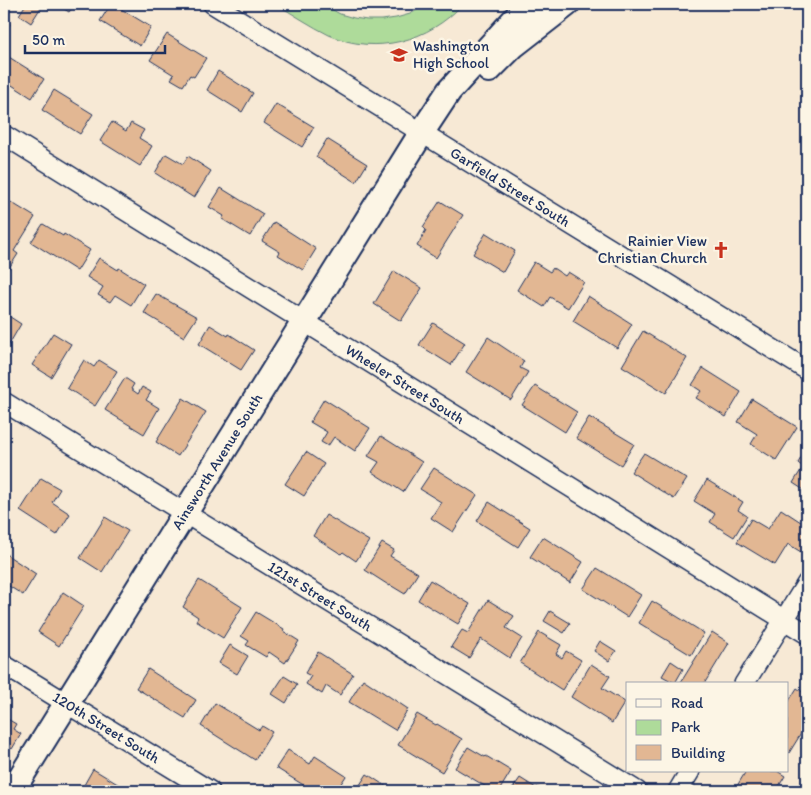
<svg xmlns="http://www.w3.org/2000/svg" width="811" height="795" font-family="Itim,sans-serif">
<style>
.green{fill:#aedb9a;stroke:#64857c}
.building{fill:#e2b793;stroke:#1b2f5e}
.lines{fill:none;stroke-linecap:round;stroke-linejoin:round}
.minor-casing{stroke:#1b2f5e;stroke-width:22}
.tertiary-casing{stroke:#1b2f5e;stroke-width:28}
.minor{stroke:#fcf5e5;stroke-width:19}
.tertiary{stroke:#fcf5e5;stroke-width:24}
.labels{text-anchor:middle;stroke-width:5;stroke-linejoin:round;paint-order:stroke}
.poi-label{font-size:15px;fill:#1b2f5e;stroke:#fcf5e5;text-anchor:start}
.street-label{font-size:15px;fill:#1b2f5e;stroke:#fcf5e5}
</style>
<rect width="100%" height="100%" fill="#f7e9d5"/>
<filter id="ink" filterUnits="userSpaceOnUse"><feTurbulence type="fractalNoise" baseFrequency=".02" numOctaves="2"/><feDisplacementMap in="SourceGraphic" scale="10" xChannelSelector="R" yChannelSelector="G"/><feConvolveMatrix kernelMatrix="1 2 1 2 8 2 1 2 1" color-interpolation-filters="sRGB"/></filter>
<g filter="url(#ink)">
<path class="green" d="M276,4H322L340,14L354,18L367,20H382L396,18L410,14L427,4H463C429,41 376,56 329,35C311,26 293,14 276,4Z"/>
<path class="building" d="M26,4H43L31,23L19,15Z
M56,4H75L69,12Z
M111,4H113L151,27L140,46L100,21Z
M4,10L10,14L6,21L10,24L4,34Z
M167,34L206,58L194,77L190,75L183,86L171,79L174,75L150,60Z
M4,54L44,79L32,98L4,80Z
M218,71L253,93L242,112L207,90Z
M54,90L93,114L80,134L42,110Z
M276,104L314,127L302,147L264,123Z
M112,122L126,131L131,123L144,130L139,138L152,146L140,166L100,141Z
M327,139L367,164L356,182L316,157Z
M166,154L183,164L188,156L211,171L194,198L155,173Z
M221,188L263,214L250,236L222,219L224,216L209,207Z
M4,198L35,217L14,251L18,254L7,271L4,269Z
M440,201L463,215L436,258L417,246L426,230L423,227Z
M274,222L316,249L303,270L278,255L280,252L262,241Z
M43,224L63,236L64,234L90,250L77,271L31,242Z
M486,233L515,251L503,272L473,254Z
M99,258L118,270L119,268L144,284L131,305L115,295L110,302L98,295L103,287L87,277Z
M534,262L550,272L553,268L565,276L568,272L584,282L568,308L550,297L544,307L517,290Z
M394,271L422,288L401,321L374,304Z
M156,294L197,317L184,337L144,313Z
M588,296L632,324L617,348L573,321Z
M4,313L21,324L4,353Z
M433,323L465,343L451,365L419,345Z
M210,325L228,336L229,334L254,350L241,370L199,344Z
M643,331L687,358L666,393L622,366Z
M53,333L71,344L51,377L32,365Z
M488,337L524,361L520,368L528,372L511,400L466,372Z
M84,360L94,367L99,360L117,371L95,406L67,388Z
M703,368L741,392L726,417L696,398L701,391L692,385Z
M125,378L134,384L131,389L138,394L142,387L151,392L146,400L159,408L144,434L105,410Z
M535,386L577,412L565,432L522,405Z
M183,398L206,412L178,456L156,442Z
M324,399L370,428L355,451L334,437L328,446L321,442L327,432L310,422Z
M752,399L797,427L776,460L751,444L757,434L738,422Z
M589,417L634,444L621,465L576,438Z
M381,436L422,462L403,492L372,472L379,462L368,456Z
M807,448V492L793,483L803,467L798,463Z
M306,452L324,464L304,496L285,484Z
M644,453L687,479L674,499L631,472Z
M434,468L477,495L453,532L431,518L441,502L420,489Z
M41,478L60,489L52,502L70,514L57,535L20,511Z
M707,480L743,502L738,510L747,516L734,537L710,522L715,514L694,501Z
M489,502L530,528L518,547L477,521Z
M781,509L807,526V542L801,552L788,544L775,565L737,542L751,519L768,529Z
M326,515L369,541L356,561L343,552L341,554L313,536Z
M105,517L128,531L102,572L80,558Z
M543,537L583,562L570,583L530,557Z
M382,543L394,550L390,556L418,573L405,594L390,585V586L365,570Z
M4,553L36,574L23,595L4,583Z
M597,568L641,595L627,617L583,589Z
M199,580L242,607L223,638L196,621L198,617L183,607Z
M430,580L470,604L458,624L418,600Z
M63,592L84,606L59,646L38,632Z
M488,600L514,616L506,628L522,638L510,658L481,639L469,658L451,647L462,630L468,633Z
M652,601L704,633L691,655L639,623Z
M550,611L570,623L564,633L544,621Z
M256,612L284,629L283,631L299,641L285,663L269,652L266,657L246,645L249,641L241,636Z
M539,632L561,645L556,654L562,658L566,651L581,660L562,690L520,663Z
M712,632L729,643L704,684H685L681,682Z
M600,641L616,651L609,661L594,651Z
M230,645L248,656L237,674L219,663Z
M318,652L353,674L340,695L326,686L322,694L306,684L311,676L305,673Z
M671,661L683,669L675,683L662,676Z
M591,664L610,676L602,688L625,702L612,723L571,697Z
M148,669L196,700L185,718L136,688Z
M284,676L297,684L286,703L272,694Z
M363,679L408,709L395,730L349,702Z
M797,688L807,695V724L789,753L787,752V704Z
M215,703L259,730L262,726L272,732L255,760L201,726Z
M417,714L436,725L437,724L462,739L442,772L398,745Z
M4,717L16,724L13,729L21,734L12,749L4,743Z
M468,747L485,757L486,756L511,771L499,791H493L455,768Z
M288,750L310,764L315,756L346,776L336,791H313L276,768Z
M93,769L129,791H93L84,785Z
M746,771H777L785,776L776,791H734Z
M367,774L393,791H356Z
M520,778L536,788L537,787L544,791H511Z"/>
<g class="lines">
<g class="minor-casing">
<g id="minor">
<path id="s1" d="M213,4L807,370"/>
<path id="s2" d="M4,135L807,634"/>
<path id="s3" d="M4,402L637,791"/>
<path id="s4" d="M4,665L210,791"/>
<path d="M744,684L807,583"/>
<path d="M678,791L690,771"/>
</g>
</g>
<g class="tertiary-casing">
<g id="tertiary">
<path d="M489,70L513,46L567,4"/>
<path id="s5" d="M12,791L422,132L449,91L525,8L531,4"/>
</g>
</g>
<use href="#minor" class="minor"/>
<use href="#tertiary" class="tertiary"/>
</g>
</g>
<defs>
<g id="school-bare" transform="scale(1.35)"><path d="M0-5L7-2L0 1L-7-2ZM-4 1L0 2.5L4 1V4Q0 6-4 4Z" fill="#c8321e" stroke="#fcf5e5" stroke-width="2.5" paint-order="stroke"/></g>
<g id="church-bare" transform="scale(1.35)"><path d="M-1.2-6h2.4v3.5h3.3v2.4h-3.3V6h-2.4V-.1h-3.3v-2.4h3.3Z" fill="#c8321e" stroke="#fcf5e5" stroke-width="2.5" paint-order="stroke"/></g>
</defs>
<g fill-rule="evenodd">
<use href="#school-bare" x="399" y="55"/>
<use href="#church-bare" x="721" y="250"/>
</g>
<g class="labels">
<g class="poi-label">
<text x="413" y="51">Washington<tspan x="413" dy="17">High School</tspan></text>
<text x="707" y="246" text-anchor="end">Rainier View<tspan x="707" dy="17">Christian Church</tspan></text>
</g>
<g class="street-label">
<text dy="5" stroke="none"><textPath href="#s1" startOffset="349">Garfield Street South</textPath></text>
<text dy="5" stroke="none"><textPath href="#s2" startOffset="472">Wheeler Street South</textPath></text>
<text dy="5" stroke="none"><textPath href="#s5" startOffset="388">Ainsworth Avenue South</textPath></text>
<text dy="5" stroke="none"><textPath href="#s3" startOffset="371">121st Street South</textPath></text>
<text dy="5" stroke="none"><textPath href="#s4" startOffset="120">120th Street South</textPath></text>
</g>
</g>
<rect width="811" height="795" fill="none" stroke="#fcf5e5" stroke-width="20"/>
<rect x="10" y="10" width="791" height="775" fill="none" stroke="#1b2f5e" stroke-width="2" filter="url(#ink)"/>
<rect x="626" y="682" width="162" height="90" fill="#fcf5e5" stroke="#a2a6af"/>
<rect x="636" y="699" width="25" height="8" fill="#fcf5e5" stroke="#a2a6af"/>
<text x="671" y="708" font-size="15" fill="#1b2f5e">Road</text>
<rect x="636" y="720" width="25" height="15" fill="#aedb9a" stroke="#a2a6af"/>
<text x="671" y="732" font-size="15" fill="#1b2f5e">Park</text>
<rect x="636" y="745" width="25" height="15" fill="#e2b793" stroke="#a2a6af"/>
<text x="671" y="758" font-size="15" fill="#1b2f5e">Building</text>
<path d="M25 45v8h140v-8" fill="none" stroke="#1b2f5e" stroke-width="2.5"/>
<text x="32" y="45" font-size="15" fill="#1b2f5e" stroke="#fcf5e5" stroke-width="4" paint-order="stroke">50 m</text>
</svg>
